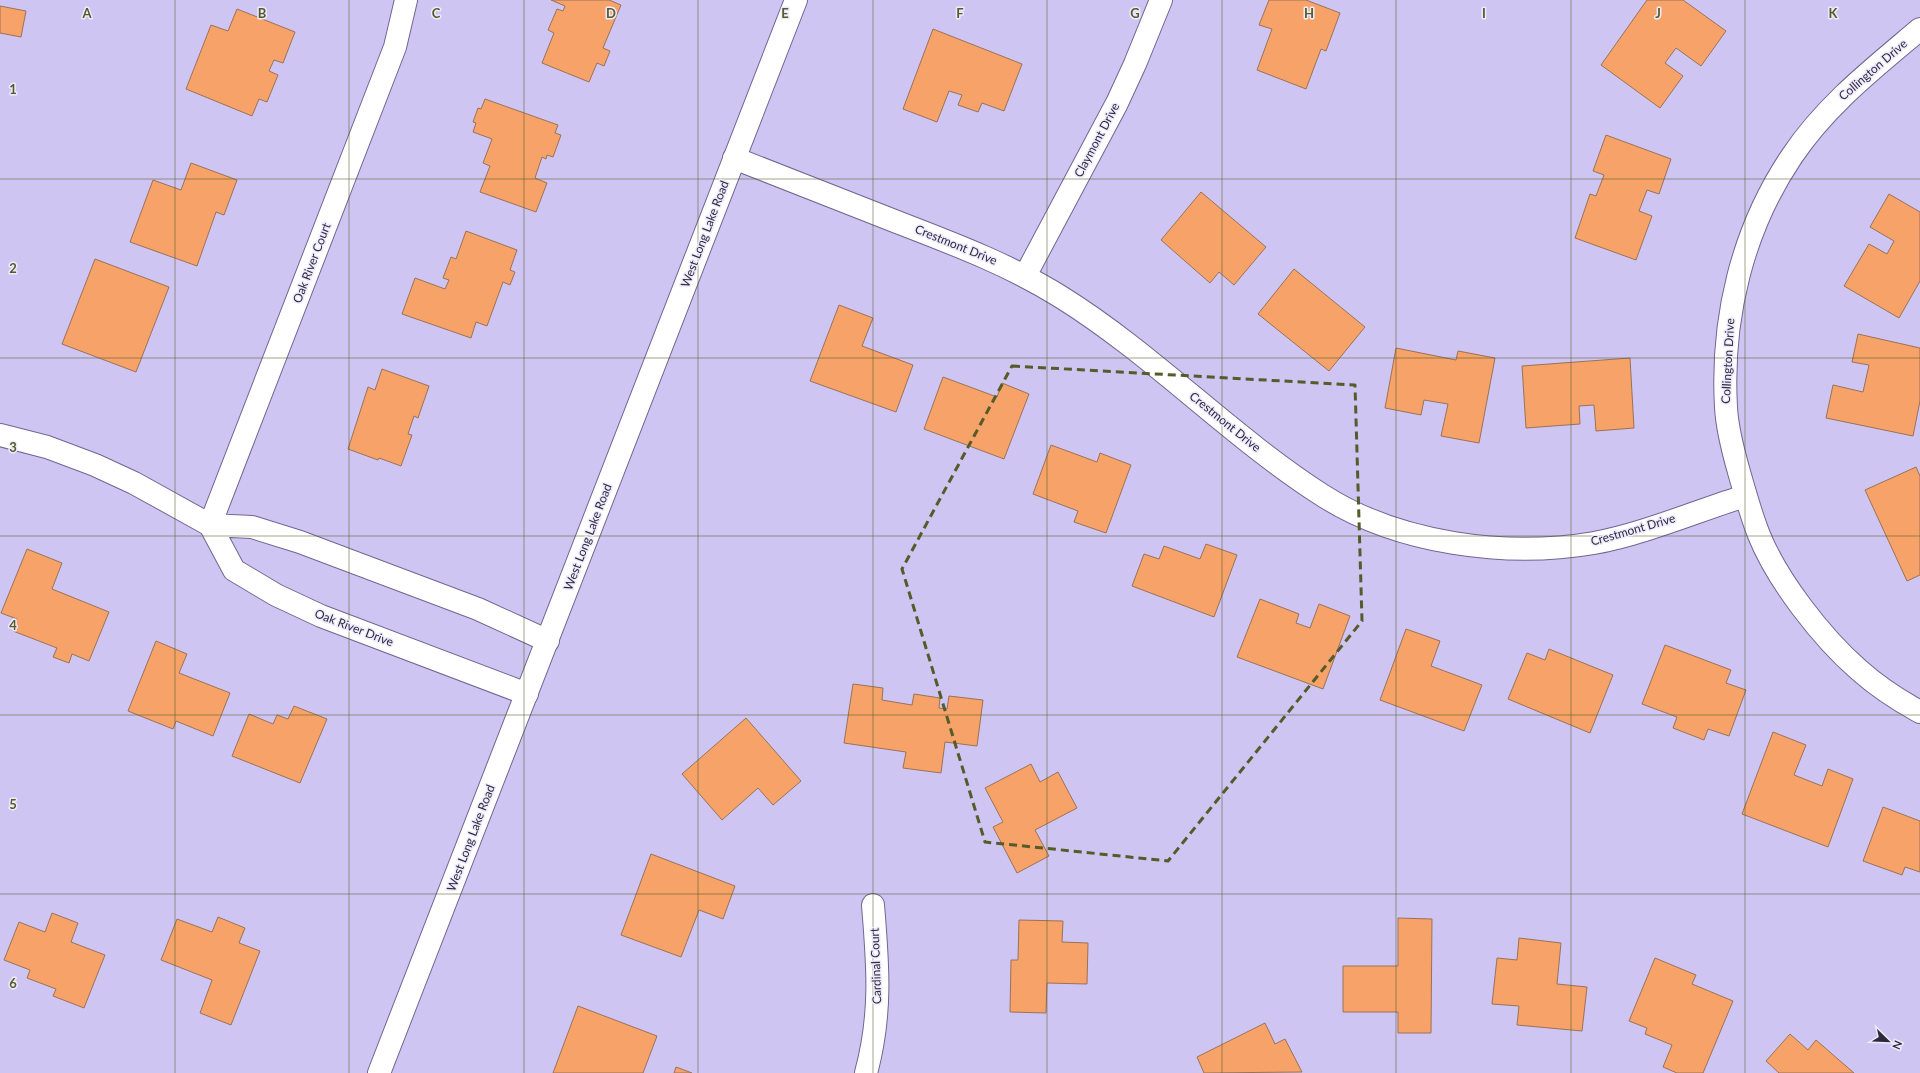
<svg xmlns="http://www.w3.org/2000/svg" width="1920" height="1073" font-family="Lato,sans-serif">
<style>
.building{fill:#f6a268;stroke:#9a7258}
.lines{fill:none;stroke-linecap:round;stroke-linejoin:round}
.minor-casing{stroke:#716790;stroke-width:24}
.secondary-casing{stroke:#716790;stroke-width:24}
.minor{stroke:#fff;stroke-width:22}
.secondary{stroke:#fff;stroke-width:22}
.marked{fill:none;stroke:#555b29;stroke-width:3;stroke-dasharray:8 5;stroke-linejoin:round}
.grid{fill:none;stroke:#555b29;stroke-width:1;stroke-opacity:0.55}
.labels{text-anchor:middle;stroke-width:3;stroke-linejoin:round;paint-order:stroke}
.street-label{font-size:12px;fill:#2e2a3b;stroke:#eeeafd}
.grid-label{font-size:13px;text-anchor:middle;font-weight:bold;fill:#555b29;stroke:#eeeafd;stroke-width:3;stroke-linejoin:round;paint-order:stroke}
</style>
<rect width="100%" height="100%" fill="#cfc5f3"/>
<path class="building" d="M551,0H609L621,5L603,48L610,51L604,66L597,63L589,82L542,63L554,33L548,30L557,9L563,11L565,6Z
M1269,0H1306L1340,13L1326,51L1321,49L1306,89L1257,70L1272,29L1259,25Z
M1647,0H1683L1726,31L1701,66L1676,48L1665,63L1683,76L1660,108L1601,65Z
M0,6L26,11L21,37L0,33Z
M237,9L295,32L283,63L274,60L269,71L278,75L267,102L259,99L252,116L186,89L211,25L228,31Z
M933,29L1022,64L1004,111L982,103L978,112L958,105L962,95L949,91L937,122L903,109Z
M485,99L558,125L555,133L561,135L553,157L547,155L546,159L542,157L535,178L547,183L536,212L480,192L490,166L483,163L492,139L473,132L476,123L473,122L478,108L481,109Z
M1606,135L1671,159L1659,194L1647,190L1639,211L1652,216L1636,260L1575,238L1590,194L1596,196L1604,175L1593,171Z
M191,163L237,180L224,215L216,212L197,266L130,242L153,180L181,190Z
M1201,192L1266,247L1234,285L1219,272L1210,283L1161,240Z
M1889,194L1920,212V281L1899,318L1844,286L1869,244L1887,254L1894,241L1870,227Z
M466,231L517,250L510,270L515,272L510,285L503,282L487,326L476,322L471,338L402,314L415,278L445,289L449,280L443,278L451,257L456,259Z
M95,259L169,287L136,372L62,344Z
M1294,269L1365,327L1329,371L1258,314Z
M839,305L873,318L862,346L913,365L896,412L810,381Z
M1858,334L1920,348V401L1913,436L1826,418L1833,385L1863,392L1869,365L1852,362Z
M1396,348L1456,360L1458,351L1495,358L1479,443L1441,436L1448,404L1424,400L1421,415L1385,408Z
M1630,358L1634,428L1596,431L1594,405L1579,406L1580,424L1526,428L1522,366Z
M382,369L429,386L418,418L414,416L408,434L412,435L401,466L379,458L378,460L348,449L368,387L375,390Z
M943,377L997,397L1002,383L1029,394L1004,459L924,429Z
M1051,445L1097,462L1100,453L1131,465L1106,533L1074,522L1078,511L1033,494Z
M1916,467L1920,476V575L1907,581L1865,490Z
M1206,544L1237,555L1214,617L1132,586L1144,554L1159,559L1164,546L1200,559Z
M27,549L62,563L52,589L109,612L89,661L72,654L69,663L53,657L57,648L13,631L17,619L1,613Z
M1260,599L1299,614L1296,623L1310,628L1319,604L1350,616L1323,689L1237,657Z
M1406,629L1440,641L1431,666L1482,685L1464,731L1380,700Z
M156,641L187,654L179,673L230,693L213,736L176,721L173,729L128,711Z
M1665,645L1731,670L1726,683L1746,690L1729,736L1708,729L1704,740L1673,728L1677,717L1642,704Z
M1549,649L1613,675L1590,733L1508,699L1527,653L1545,660Z
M853,684L883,688L882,700L912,705L914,694L940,698L939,708L947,709L949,696L983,700L977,746L945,742L941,773L903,768L906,752L844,743Z
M294,706L327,719L300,783L232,756L249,714L273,724L277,715L288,719Z
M746,718L801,781L773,805L758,788L722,820L682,774Z
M1773,732L1806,745L1794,775L1822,786L1828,769L1853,779L1828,847L1742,814Z
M1031,764L1040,782L1058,772L1077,808L1035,830L1049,856L1017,873L993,827L1003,822L985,788Z
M1883,807L1920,821V872L1905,867L1902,875L1863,861Z
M651,854L735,886L723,919L699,910L681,957L621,935Z
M52,913L78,923L71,942L105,955L84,1008L53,996L56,989L27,978L30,970L4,960L19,922L45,932Z
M218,917L245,928L239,943L260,951L231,1025L200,1013L212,980L161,960L177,919L212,932Z
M1398,918L1432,919L1431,1033H1398V1012H1343V966H1398Z
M1019,920L1063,921L1062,942L1088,943L1087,984L1047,983L1046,1013L1010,1012L1011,960H1018Z
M1519,938L1561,943L1557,984L1587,987L1582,1031L1517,1025L1519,1006L1492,1004L1497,958L1517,960Z
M1655,958L1696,975L1692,984L1733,1001L1703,1073H1677L1663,1067L1672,1045L1645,1034L1647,1028L1629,1021Z
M578,1006L657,1036L643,1073H553Z
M1265,1023L1275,1044L1285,1039L1302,1072L1204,1073L1197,1057Z
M1790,1034L1808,1050L1816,1040L1854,1073H1779L1766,1061Z
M676,1067L692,1073H674Z"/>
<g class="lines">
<g class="minor-casing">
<path id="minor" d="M1920,29C1874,68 1826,105 1792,156C1742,230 1721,319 1726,407C1727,429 1733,451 1739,472C1745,493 1751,515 1759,535C1777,580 1822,638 1859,670C1878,687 1898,700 1920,712
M734,158C789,180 843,201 897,222C954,244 1010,265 1061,297C1154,355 1230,436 1322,495C1398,544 1507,558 1594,543C1643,534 1697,511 1745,496
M1025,276L1117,103L1135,64L1161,0
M0,435L47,447L95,465L134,483L210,525L252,527L300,542L478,609L548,641
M210,525L395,47L406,0
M210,525L234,570L276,595L321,616L527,694
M866,1073C882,1014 878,965 873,905"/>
</g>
<g class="secondary-casing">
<path id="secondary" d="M379,1073L796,0"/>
</g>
<use href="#minor" class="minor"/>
<use href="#secondary" class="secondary"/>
</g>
<path class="marked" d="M1012,366L1355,385L1362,621L1168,861L985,842L902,569Z"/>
<path class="grid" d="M175,0V1073M349,0V1073M524,0V1073M698,0V1073M873,0V1073M1047,0V1073M1222,0V1073M1396,0V1073M1571,0V1073M1745,0V1073M0,179H1920M0,358H1920M0,536H1920M0,715H1920M0,894H1920"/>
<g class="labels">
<g class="street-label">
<text transform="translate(1873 70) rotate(-41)" y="4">Collington Drive</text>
<text transform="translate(1097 140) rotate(-62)" y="4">Claymont Drive</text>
<text transform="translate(705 234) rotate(-69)" y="4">West Long Lake Road</text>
<text transform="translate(956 245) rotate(22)" y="4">Crestmont Drive</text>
<text transform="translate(312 263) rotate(-69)" y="4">Oak River Court</text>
<text transform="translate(1728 361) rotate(-87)" y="4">Collington Drive</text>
<text transform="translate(1225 422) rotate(39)" y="4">Crestmont Drive</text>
<text transform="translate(1633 530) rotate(-16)" y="4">Crestmont Drive</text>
<text transform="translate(588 537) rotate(-69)" y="4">West Long Lake Road</text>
<text transform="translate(354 628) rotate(21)" y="4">Oak River Drive</text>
<text transform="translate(471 838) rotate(-69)" y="4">West Long Lake Road</text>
<text transform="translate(876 966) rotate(-92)" y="4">Cardinal Court</text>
</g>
</g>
<g class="grid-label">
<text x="87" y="18">A</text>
<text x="262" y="18">B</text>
<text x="436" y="18">C</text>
<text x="611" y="18">D</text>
<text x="785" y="18">E</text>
<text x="960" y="18">F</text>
<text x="1135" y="18">G</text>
<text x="1309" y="18">H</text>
<text x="1484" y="18">I</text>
<text x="1658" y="18">J</text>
<text x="1833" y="18">K</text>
<text x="13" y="94">1</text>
<text x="13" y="273">2</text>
<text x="13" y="452">3</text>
<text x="13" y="630">4</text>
<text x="13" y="809">5</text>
<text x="13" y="988">6</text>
</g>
<g transform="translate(1888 1041) rotate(113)" stroke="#eeeafd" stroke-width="3" paint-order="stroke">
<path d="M0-3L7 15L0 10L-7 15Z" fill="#2e2a3b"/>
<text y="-6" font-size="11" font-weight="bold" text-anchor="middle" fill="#2e2a3b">N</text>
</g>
</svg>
